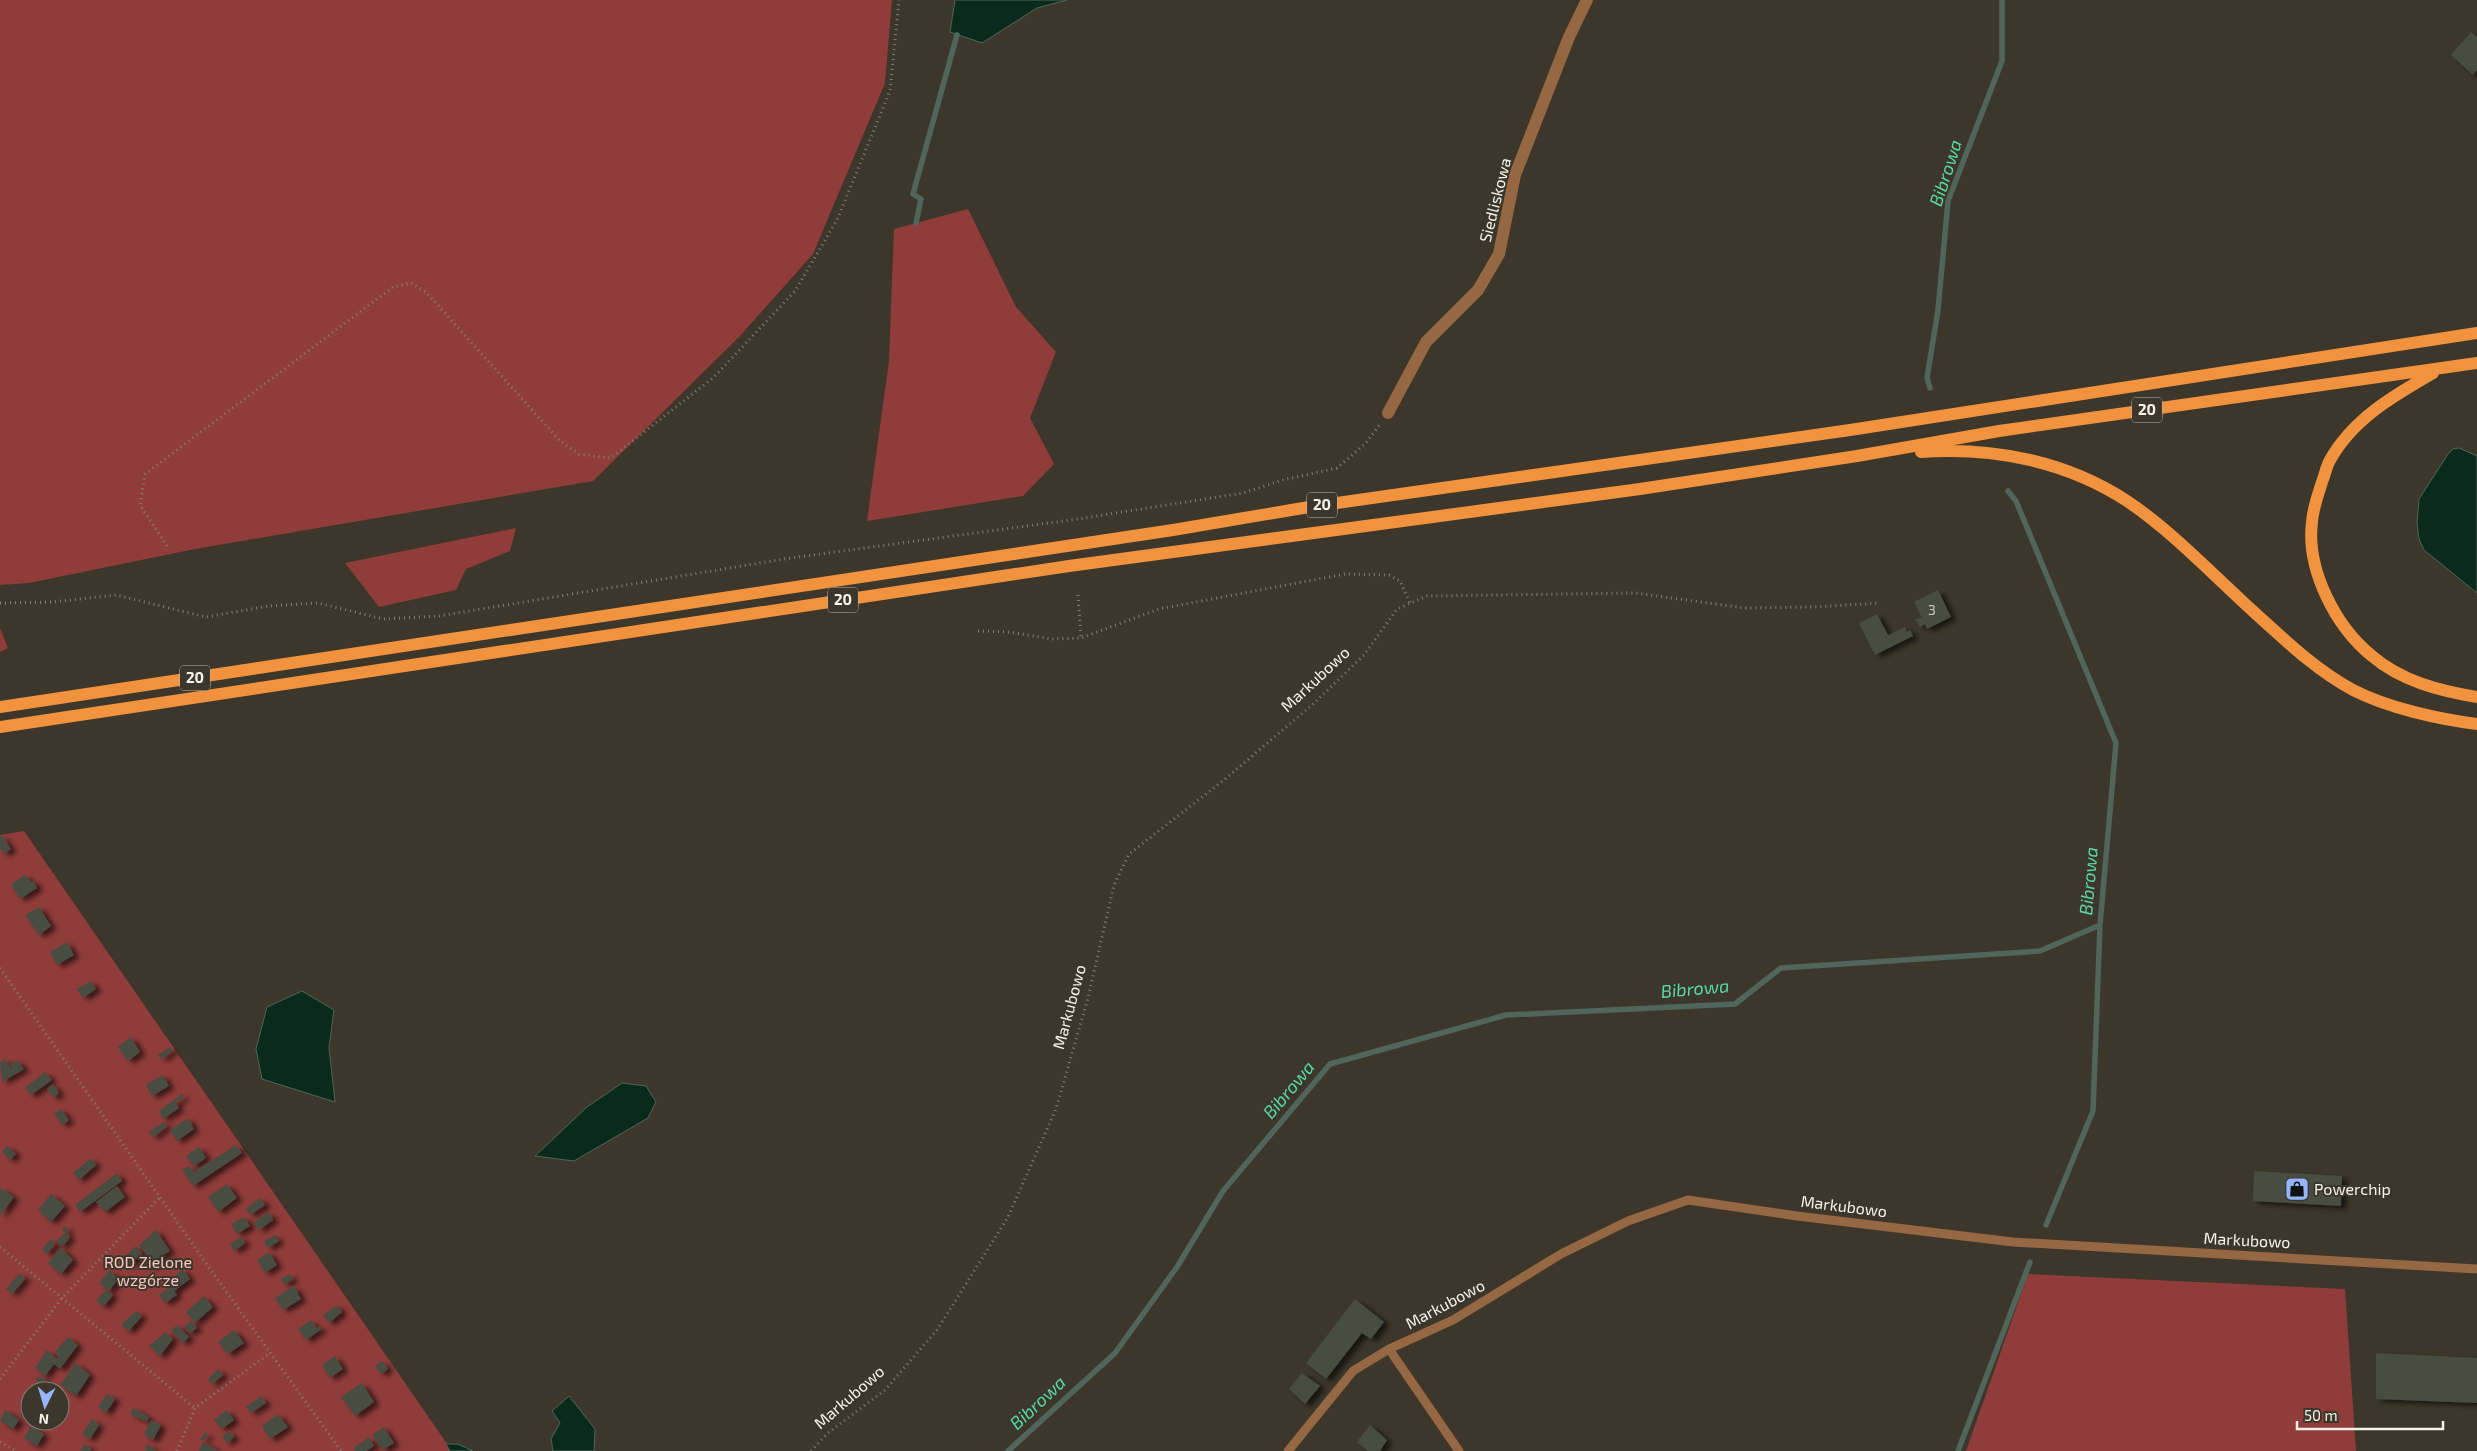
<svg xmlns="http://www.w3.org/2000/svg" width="2477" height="1451" font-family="'Exo 2',sans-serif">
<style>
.green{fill:#903c3a;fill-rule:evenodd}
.water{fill:#0a2a1c;stroke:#50665a}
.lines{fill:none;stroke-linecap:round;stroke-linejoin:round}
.stream{stroke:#50665a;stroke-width:5.5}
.building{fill:#474d3f;filter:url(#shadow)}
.path{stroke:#848075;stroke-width:3;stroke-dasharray:1 4;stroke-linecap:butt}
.service{stroke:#956743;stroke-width:9}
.minor{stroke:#956743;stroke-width:12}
.primary{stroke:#f1923f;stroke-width:12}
.labels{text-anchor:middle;stroke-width:4;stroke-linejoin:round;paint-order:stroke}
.number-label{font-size:14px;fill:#c9c9be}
.shield{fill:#3c372a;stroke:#bdbab0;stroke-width:1}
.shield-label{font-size:15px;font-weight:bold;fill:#f4f2e9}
.street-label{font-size:16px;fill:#f4f2e9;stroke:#3c372a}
.poi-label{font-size:16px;fill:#f4f2e9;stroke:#3c372a;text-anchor:start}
.park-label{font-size:16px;fill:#f9c6c2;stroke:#3c372a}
.water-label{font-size:18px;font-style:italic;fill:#55dba1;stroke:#3c372a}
</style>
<defs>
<filter id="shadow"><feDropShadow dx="5.5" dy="3" stdDeviation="2.5" flood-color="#0009"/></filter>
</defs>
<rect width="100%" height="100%" fill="#3c372a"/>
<path class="green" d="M0,0H892L885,83L813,254L740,336L593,481L195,549L29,583L0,585Z
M968,209L1016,307L1056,352L1030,418L1054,464L1023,496L867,521L889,361L894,229Z
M516,528L510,551L466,569L456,590L379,607L345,563Z
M0,628L8,648L0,652Z
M24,831L452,1451H0V835ZM30,1391H60V1421H30Z
M2028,1274L2345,1289L2356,1451H1966Z"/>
<path class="water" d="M955,0H1067L1037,8L982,43L950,32Z
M2459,448L2477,456V593L2424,550L2419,539L2417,523L2419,499L2448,454L2453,449Z
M302,991L334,1010L329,1048L335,1102L262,1079L256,1049L267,1007Z
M622,1083L646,1086L656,1102L648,1118L574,1161L535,1156L587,1107Z
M569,1396L595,1429L594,1451H553L551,1439L560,1423L552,1411Z
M446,1444H458L473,1451H450Z"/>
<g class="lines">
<path class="stream" d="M916,223L921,199L913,194L957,35
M1930,388L1927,378L1938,310L1948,201L2002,61V0
M2008,491L2016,501L2116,743L2100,925L2093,1111L2046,1225
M1008,1451L1115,1353L1177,1267L1223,1191L1330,1064L1506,1015L1735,1004L1781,968L2040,951L2100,925
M1958,1451L2030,1262"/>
</g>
<path class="building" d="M2471,32L2477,37V70L2473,75L2451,55Z
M1938,590L1951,617L1927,629L1925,624L1920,627L1915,619L1922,618L1914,602Z
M1877,614L1888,635L1905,627L1907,632L1910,630L1913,636L1875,655L1859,623Z
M2,835L11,849L4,854L0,848V837Z
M25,875L31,882L34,881L37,888L20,899L11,884Z
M39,907L51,926L39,935L25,915Z
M67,942L74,955L57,965L50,952Z
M91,981L96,989L83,998L77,989Z
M131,1037L140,1052L128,1061L118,1047Z
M170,1047L173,1051L161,1059L158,1055Z
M5,1059L9,1065L3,1070L9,1066L14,1071L10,1065L17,1060L24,1069L2,1082L0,1063Z
M45,1072L52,1080L31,1095L25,1088Z
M163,1075L169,1086L152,1096L146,1085Z
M53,1084L59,1093L54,1098L47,1089Z
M182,1094L184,1097L176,1103L179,1108L163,1119L159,1111Z
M61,1109L69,1120L63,1125L54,1114Z
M188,1118L194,1129L177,1141L170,1130Z
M164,1122L167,1126L153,1137L149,1132Z
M236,1145L242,1153L193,1186L182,1170L189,1166L194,1172Z
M7,1146L16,1154L10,1160L2,1152Z
M199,1147L206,1158L194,1166L186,1156Z
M91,1158L96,1165L79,1180L73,1173Z
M2254,1171L2342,1176L2341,1206L2253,1201Z
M117,1173L122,1181L80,1212L75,1205Z
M227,1184L237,1198L218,1212L208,1197Z
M117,1186L125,1197L105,1212L96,1202Z
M1,1188L14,1197L0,1216V1189Z
M51,1194L65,1206L51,1222L38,1210Z
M260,1198L265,1205L250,1215L246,1208Z
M269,1212L273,1220L259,1230L254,1222Z
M244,1217L250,1226L237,1234L231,1224Z
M65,1226L68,1229L66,1232L70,1237L62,1247L56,1241L65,1233L62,1230Z
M156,1230L170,1251L153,1262L155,1264L150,1268L142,1259L147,1255L139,1245Z
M275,1235L279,1241L268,1248L264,1241Z
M241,1237L245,1243L234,1251L230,1244Z
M51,1239L55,1244L47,1254L42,1249Z
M136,1246L142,1254L128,1266L122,1259Z
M61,1248L73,1260L61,1274L48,1263Z
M269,1252L277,1265L265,1273L257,1260Z
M183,1269L190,1279L174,1291L177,1295L165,1303L159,1295L171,1286L168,1282Z
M110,1270L118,1279L109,1291L99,1283Z
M20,1273L25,1279L12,1294L6,1289Z
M290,1274L293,1279L284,1285L281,1279Z
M294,1286L301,1299L283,1310L275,1298Z
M106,1290L113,1295L104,1306L96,1301Z
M204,1296L213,1307L195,1323L186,1312Z
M1355,1299L1384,1322L1371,1339L1362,1333L1326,1379L1306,1363Z
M337,1305L342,1312L329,1323L323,1315Z
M136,1311L142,1316L129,1331L121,1325Z
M311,1320L317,1328L320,1326L322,1329L306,1340L298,1329Z
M191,1321L197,1328L190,1333L184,1327Z
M177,1325L189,1337L183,1343L171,1331Z
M234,1330L244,1343L228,1354L218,1342Z
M166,1332L173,1339L160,1356L149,1346Z
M68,1337L78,1345L60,1369L54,1364L45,1376L35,1368L47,1350L57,1359L59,1355L55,1352Z
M2376,1353L2477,1358V1403L2376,1399Z
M335,1356L343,1369L330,1378L322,1365Z
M382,1361L388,1369L381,1374L375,1366Z
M76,1363L90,1375L76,1396L60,1385Z
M218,1369L223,1375L212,1384L208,1379Z
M1302,1373L1320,1386L1305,1404L1289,1389Z
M39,1376L47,1381L43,1386L36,1380Z
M362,1383L374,1402L355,1416L341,1397Z
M107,1394L115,1399L106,1413L98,1407Z
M261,1396L266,1403L251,1413L246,1407Z
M30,1400V1418L28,1420L20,1415Z
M133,1408L149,1417L147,1422L130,1414Z
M5,1410L19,1420L13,1429L0,1421Z
M227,1410L234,1420L222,1429L214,1420Z
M278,1414L288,1427L270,1439L262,1426Z
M92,1419L99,1425L90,1439L82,1434Z
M151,1420L161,1425L153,1440L144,1435Z
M1370,1425L1387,1440L1380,1451H1368L1357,1442Z
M31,1426L44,1434L37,1446L24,1438Z
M384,1427L394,1443L383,1450L372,1435Z
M229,1431L234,1437L227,1443L222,1437Z
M206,1432L208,1435L203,1441L200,1439Z
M369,1437L374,1446L366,1451H355L354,1448Z
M203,1442L219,1451H199Z
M85,1444L91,1449L90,1451H80Z
M147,1444L157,1451H147L145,1448Z"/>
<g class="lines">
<path class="path" d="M167,546L140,505L145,474L393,287L411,283L426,292L560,441L579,454L611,458L714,377L795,291L837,220L890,91L899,0
M1078,595L1081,637
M0,603L52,602L116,595L206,617L269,606L318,603L383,619L439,616L784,559L1078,519L1243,493L1283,480L1337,468L1366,443L1380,424
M978,631L1010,632L1051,639L1081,638L1159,609L1345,574L1389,575L1400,581L1410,603
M0,968L210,1269L341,1451
M0,1247L195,1408
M0,1379L62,1298L160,1197
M0,1442L16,1451
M177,1451L195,1408L270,1353
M811,1451L828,1433L885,1390L937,1330L1008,1217L1056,1109L1088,998L1114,885L1129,854L1224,780L1312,705L1364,655L1397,609L1427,596L1635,593L1744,608L1814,607L1880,603"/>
<path class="service" d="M1389,1349L1459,1451
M1288,1451L1353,1371L1389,1349L1453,1320L1561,1254L1628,1221L1688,1200L1797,1216L2013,1242L2477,1269"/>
<path class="minor" d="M1388,413L1426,342L1478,290L1499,254L1515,175L1569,37L1587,0"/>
<path class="primary" d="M2433,373C2393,396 2353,419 2330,460C2326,467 2325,475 2322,482C2318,495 2313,508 2312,522C2306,570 2336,627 2372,656C2401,681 2440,691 2477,697
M1921,452C1993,447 2066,461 2127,501C2172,531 2214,576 2255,613C2286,641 2316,670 2353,690C2388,708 2438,719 2477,724
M0,707L1173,530L1309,507L1850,430L2477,333
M0,727L1069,566L1640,489L1857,456L1999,431L2477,363"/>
</g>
<defs>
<g id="shop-square" transform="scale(1.25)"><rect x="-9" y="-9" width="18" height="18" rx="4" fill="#95b6fd" stroke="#3c372a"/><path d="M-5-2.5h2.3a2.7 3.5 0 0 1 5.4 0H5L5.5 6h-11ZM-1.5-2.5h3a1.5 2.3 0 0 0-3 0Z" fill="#111"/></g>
</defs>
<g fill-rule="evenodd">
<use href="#shop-square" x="2297" y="1189"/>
</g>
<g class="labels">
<g class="number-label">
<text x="1932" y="615">3</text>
</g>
<g class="shield">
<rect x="2132" y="397.5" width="30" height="25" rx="4"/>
<rect x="1307" y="492.5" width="30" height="25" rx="4"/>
<rect x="828" y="587.5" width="30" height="25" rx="4"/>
<rect x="180" y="665.5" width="30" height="25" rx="4"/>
</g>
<g class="shield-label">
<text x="2147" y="415">20</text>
<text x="1322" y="510">20</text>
<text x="843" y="605">20</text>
<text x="195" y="683">20</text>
</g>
<g class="street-label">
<text transform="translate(1495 200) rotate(-76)" y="6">Siedliskowa</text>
<text transform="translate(1315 679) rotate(-43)" y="6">Markubowo</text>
<text transform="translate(1069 1007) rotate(-75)" y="6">Markubowo</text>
<text transform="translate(1844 1206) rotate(7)" y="6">Markubowo</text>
<text transform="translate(2247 1240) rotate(3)" y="6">Markubowo</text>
<text transform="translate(1445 1304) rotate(-28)" y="6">Markubowo</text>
<text transform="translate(849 1397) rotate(-41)" y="6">Markubowo</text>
</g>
<g class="poi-label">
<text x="2314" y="1195">Powerchip</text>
</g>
<g class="park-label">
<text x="148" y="1268">ROD Zielone<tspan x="148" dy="18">wzgórze</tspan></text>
</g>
<g class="water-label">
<text transform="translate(1946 173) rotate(-72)" y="6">Bibrowa</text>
<text transform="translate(2089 881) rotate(-85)" y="6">Bibrowa</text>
<text transform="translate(1695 989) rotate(-5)" y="6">Bibrowa</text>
<text transform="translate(1289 1090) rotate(-50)" y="6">Bibrowa</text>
<text transform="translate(1038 1403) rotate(-43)" y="6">Bibrowa</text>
</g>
</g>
<g transform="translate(45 1406) rotate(185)"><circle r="24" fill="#3c372a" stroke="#868276"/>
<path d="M0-4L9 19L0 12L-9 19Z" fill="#95b6fd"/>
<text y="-8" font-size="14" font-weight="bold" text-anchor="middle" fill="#f4f2e9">N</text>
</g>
<path d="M2297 1421v8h146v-8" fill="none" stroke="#f4f2e9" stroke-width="2.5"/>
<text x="2304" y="1421" font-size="15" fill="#f4f2e9" stroke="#3c372a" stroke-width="4" paint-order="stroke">50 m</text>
</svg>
